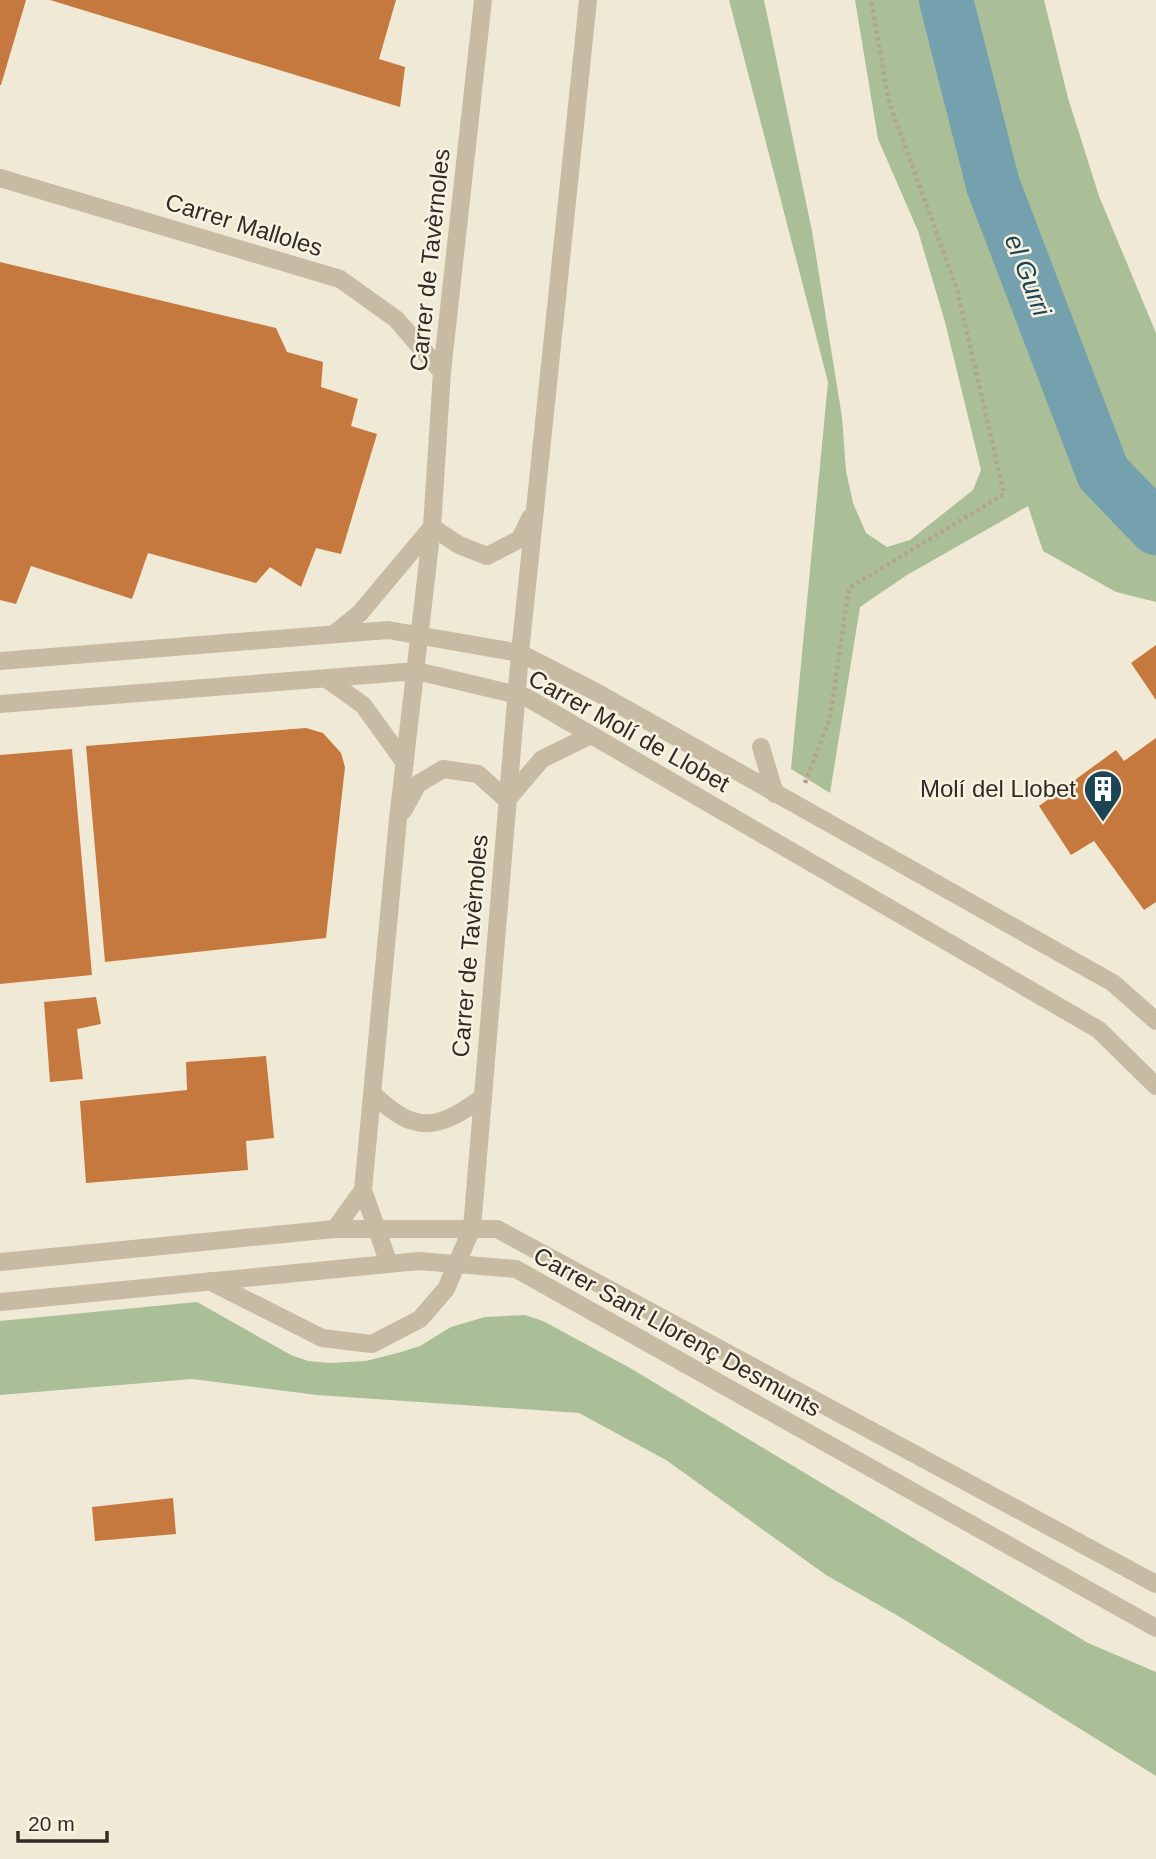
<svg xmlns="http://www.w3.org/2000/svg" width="1156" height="1859" font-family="Helvetica,sans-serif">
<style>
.green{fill:#aabf97}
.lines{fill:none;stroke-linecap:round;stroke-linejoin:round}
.river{stroke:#75a0ad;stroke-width:54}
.building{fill:#c6793f}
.path{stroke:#b3a58d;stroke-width:4.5;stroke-dasharray:3.5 3.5;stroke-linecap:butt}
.minor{stroke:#c8bba3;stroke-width:18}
.labels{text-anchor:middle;stroke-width:5;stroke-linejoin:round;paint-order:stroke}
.street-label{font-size:24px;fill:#332c25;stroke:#f8f2e2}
.poi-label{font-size:24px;fill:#332c25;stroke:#f8f2e2;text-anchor:end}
.water-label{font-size:26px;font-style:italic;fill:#1b4554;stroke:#f8f2e2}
</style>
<rect width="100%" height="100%" fill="#f0e9d6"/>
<path class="green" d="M729,0H764L812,231L842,417L846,471L853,503L866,533L887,547L910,540L973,490L981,470L945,322L918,231L878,139L855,0H1044L1068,98L1099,196L1156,333V602L1116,592L1043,551L1028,506L907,575L860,607L830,793L791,769L828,382Z
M197,1302L291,1355L308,1361L329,1363L366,1361L401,1352L420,1346L451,1327L485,1317L525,1315L543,1321L630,1368L1088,1643L1156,1672V1776L900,1617L826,1575L666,1460L579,1413L317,1395L192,1379L0,1395V1321Z"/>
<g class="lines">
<path class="river" d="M946,0L993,185L1103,473L1156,528"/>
</g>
<path class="building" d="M0,0H26L1,85H0Z
M50,0H396L379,59L405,67L400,107Z
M0,262L276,328L287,352L323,362L321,387L358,399L351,426L377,434L341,554L316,548L301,587L270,567L256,583L148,553L132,599L31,566L16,604L0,600Z
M1156,645V700L1131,663Z
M306,728L323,733L341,753L345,767L326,938L105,962L86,746Z
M1156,738V902L1144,910L1094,841L1071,855L1039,806L1116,750L1124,761Z
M72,749L92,975L0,984V755Z
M96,997L101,1024L77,1029L83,1079L50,1082L44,1002Z
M266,1056L274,1138L246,1141L248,1170L86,1183L80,1101L187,1090L186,1062Z
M173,1498L176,1534L95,1541L92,1507Z"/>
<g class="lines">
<path class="path" d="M805,783L830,718L849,588L1004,494L957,289L889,102L871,0"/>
<path class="minor" d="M0,178L340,279L396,319L442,372
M432,527L459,545L487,556L520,539L530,518
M334,634L360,613L432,527
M0,661L388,630L520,653L598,693L1113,983L1156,1021
M325,678L363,705L405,763
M0,704L417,671L526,697L1099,1030L1156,1086
M761,747L775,794
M507,800L542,759L591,735
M403,811L418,784L443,769L478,774L507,800
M373,1094C415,1134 437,1131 483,1097
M335,1229L363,1190
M0,1262L335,1229H497L1156,1584
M389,1264L363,1190L398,819L432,527L442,372L483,0
M209,1281L322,1338L372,1344L420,1319L446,1289L472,1228L520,653L588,0
M0,1302L419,1261L516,1269L1156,1628"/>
</g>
<defs>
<g id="building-pin" transform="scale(2.0125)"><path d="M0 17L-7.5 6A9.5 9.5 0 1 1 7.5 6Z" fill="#1b4554" stroke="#f8f2e2"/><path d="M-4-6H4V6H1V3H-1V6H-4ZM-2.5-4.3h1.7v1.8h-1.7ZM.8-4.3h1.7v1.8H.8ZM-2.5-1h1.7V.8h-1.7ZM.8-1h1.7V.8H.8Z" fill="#fff"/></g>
</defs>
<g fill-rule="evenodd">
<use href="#building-pin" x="1103" y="789"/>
</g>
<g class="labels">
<g class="street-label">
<text transform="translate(244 225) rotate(17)" y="8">Carrer Malloles</text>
<text transform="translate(430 260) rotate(-84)" y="8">Carrer de Tavèrnoles</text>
<text transform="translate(629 731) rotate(29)" y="8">Carrer Molí de Llobet</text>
<text transform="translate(470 946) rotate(-85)" y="8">Carrer de Tavèrnoles</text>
<text transform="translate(677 1332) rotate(29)" y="8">Carrer Sant Llorenç Desmunts</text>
</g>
<g class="poi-label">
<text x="1076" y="797">Molí del Llobet</text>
</g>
<g class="water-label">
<text transform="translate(1028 275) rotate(69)" y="9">el Gurri</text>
</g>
</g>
<path d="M18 1831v10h89v-10" fill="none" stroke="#332c25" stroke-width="3.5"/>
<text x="28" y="1831" font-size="21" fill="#332c25" stroke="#f8f2e2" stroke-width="5" paint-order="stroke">20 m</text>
</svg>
